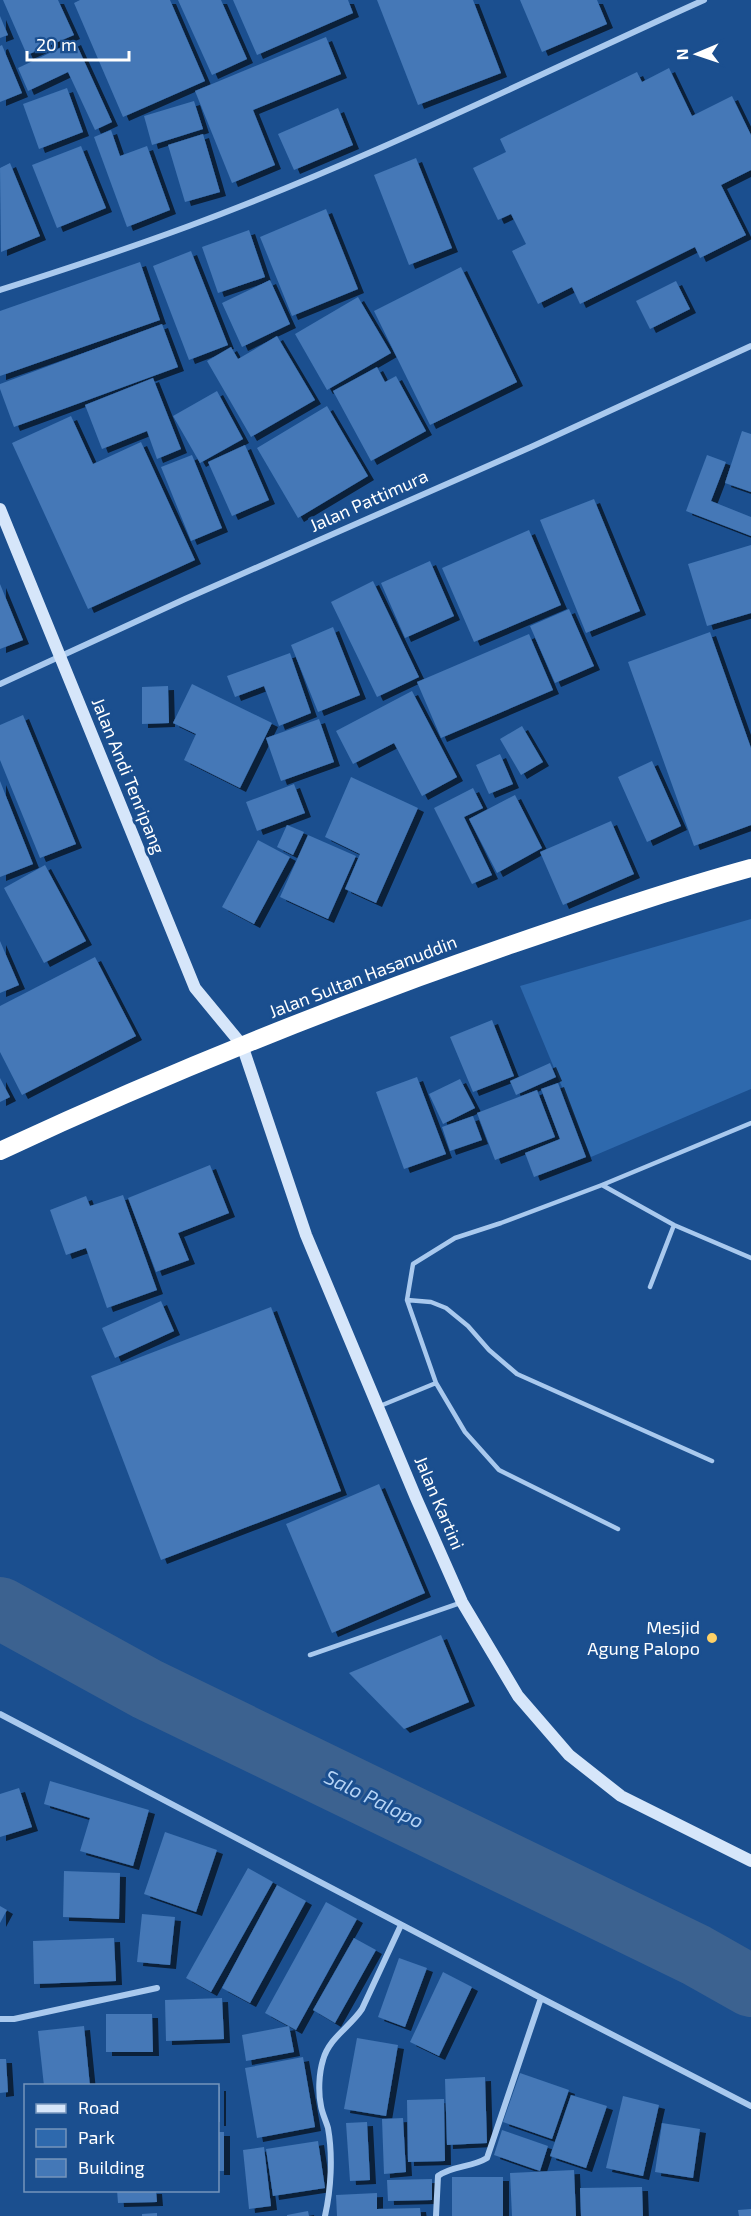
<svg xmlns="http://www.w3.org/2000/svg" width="751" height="2216" font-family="'Exo 2',sans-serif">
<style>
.green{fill:#2e69ad}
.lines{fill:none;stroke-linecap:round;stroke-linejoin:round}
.river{stroke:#3c6290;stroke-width:62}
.building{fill:#4478b7;filter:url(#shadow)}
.lane{stroke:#a9c9ee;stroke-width:4.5}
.street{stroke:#a9c9ee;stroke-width:6}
.secondary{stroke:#d6e6fa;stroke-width:12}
.highway{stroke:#fff;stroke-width:18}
.poi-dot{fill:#ffd166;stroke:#1b4f8f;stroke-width:2}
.labels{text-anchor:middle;stroke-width:6;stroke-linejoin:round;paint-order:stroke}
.street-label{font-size:18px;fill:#fff;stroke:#1b4f8f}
.poi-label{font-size:18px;fill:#fff;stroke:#1b4f8f;text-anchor:end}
.water-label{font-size:20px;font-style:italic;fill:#b5d3f5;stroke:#1b4f8f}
</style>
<defs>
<filter id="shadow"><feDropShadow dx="6" dy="4" stdDeviation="0" flood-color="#0009"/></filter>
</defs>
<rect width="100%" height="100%" fill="#1b4f8f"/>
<path class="green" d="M751,919V1089L591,1157L520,986Z"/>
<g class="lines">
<path class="river" d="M0,1608L147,1689L696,1955L751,1986"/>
</g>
<path class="building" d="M3,0H58L74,35L27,55Z
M80,0H170L205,81L123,117L74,3Z
M178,0H221L247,59L212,75Z
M233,0H348L353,13L257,55Z
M377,0H473L501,73L418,105Z
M520,0H597L607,24L542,52Z
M0,16L8,35L0,38Z
M326,37L341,74L253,110L275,165L232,183L195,91Z
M75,41L112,122L95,130L68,72L28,91L18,68Z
M2,45L22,93L0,102V46Z
M669,68L692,116L732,96L751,135V170L721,185L746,235L700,258L695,247L580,304L572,287L538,304L512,251L526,244L511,214L498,220L473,168L506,152L500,139L637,72L642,82Z
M67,88L83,132L39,149L23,104Z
M194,101L203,129L152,145L144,116Z
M338,108L353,145L294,170L278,134Z
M111,130L120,156L147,146L170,210L127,227L94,137Z
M203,134L220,192L185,202L168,145Z
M81,146L106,208L57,228L32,165Z
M416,158L452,248L409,265L374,175Z
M10,163L40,236L1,252L0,168Z
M326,209L358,289L292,316L260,237Z
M249,230L265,277L218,293L202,247Z
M191,251L228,345L189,360L153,266Z
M140,262L160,320L0,376V311Z
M461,267L517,382L430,425L374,311Z
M270,280L290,324L242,347L222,303Z
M676,281L690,309L650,329L636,301Z
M358,297L391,353L327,390L295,334Z
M162,324L178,367L14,427L0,389V384Z
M277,336L315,400L251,437L207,361L231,347L238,359Z
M377,367L385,382L396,376L426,431L371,461L333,391Z
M153,378L181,449L157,459L147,431L102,449L85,405Z
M217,391L243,439L200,463L173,416Z
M327,406L368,476L298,518L257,448Z
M71,416L93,464L141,442L195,560L88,609L12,443Z
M742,431L751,434V492L725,483Z
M245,445L269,500L232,516L208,462Z
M192,455L222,528L191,541L161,467Z
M707,455L726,462L711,501L751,517V536L686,511Z
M594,499L640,611L586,633L540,520Z
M529,530L561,605L474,642L442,568Z
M751,545V613L707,626L688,564Z
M430,561L454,616L405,638L381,583Z
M373,581L419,677L377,697L331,602Z
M0,584L23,640L0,649Z
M569,609L594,666L555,683L530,626Z
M333,627L360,695L318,712L291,645Z
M710,632L751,748V825L694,846L628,662Z
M529,634L553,690L441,738L417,682Z
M290,653L311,713L279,726L264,686L235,697L227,676Z
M192,684L272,723L240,788L184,760L196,734L173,723Z
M168,686L169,723L142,724V687Z
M412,691L457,777L422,796L394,743L353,764L336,731Z
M23,715L76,844L40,858L0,760V725Z
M319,719L334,762L281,781L266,738Z
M522,726L543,762L521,775L500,739Z
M500,754L513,784L489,794L476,765Z
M652,761L681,826L647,842L618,777Z
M351,777L418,808L376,903L345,889L360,854L325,837Z
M0,781L33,864L0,877Z
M294,784L305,813L257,831L246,802Z
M473,788L483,808L464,817L492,875L472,884L434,808Z
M515,795L542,848L497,873L469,819Z
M611,821L634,874L563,905L540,852Z
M287,825L304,832L293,855L277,847Z
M308,835L356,856L328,919L280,897Z
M258,840L290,857L254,924L222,907Z
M45,865L86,941L44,963L4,888Z
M0,941L19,985L0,993Z
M95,957L136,1036L22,1095L0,1052V1006Z
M492,1020L514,1076L473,1092L450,1037Z
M550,1063L556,1077L516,1095L510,1081Z
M417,1077L446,1154L404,1169L376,1092Z
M0,1078L10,1097L0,1102Z
M460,1079L475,1108L443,1124L429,1094Z
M558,1083L586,1157L534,1177L525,1153L560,1139L541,1089Z
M537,1090L555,1137L495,1160L477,1113Z
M473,1116L482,1140L450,1151L442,1127Z
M210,1165L229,1213L178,1233L189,1260L156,1272L128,1198Z
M123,1195L157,1290L107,1308L86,1248L66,1255L50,1210L86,1196L90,1206Z
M161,1301L174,1331L115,1358L102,1328Z
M271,1307L341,1491L161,1560L91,1376Z
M379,1484L425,1593L332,1633L286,1524Z
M441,1635L469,1702L404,1729L349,1673Z
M50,1781L149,1810L133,1866L80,1851L90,1818L44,1804Z
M19,1788L32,1827L0,1837V1794Z
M165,1832L217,1850L196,1912L144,1894Z
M248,1868L273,1882L211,1992L186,1978Z
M64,1871L120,1873L119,1919L63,1917Z
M277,1885L306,1901L250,2003L222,1988Z
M326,1902L357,1919L296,2030L265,2013Z
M0,1906L7,1910L0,1923Z
M142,1914L175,1917L170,1965L137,1962Z
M114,1938L116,1981L34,1984L33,1941Z
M354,1938L376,1950L335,2023L313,2010Z
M399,1958L427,1968L405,2027L378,2017Z
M443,1972L472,1987L439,2056L410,2042Z
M222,1998L224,2039L166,2041L165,2000Z
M106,2014H152L153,2052H106Z
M84,2026L90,2086H44L38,2031Z
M289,2026L294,2052L246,2061L242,2035Z
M357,2038L398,2045L386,2116L344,2109Z
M303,2057L315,2127L257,2138L245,2068Z
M0,2059H6L8,2092L0,2093Z
M520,2073L569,2090L552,2139L503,2122Z
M485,2077L487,2143L447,2145L445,2079Z
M218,2087H220V2122H218Z
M571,2095L607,2106L586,2168L550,2156Z
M623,2096L659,2105L643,2176L606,2168Z
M444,2099L445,2161L408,2162L407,2100Z
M403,2118L406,2172L384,2174L382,2119Z
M367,2122L370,2180L350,2181L346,2123Z
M662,2123L700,2129L693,2178L655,2172Z
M502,2130L548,2146L540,2171L494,2155Z
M218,2132H224V2171H218Z
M318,2141L325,2188L273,2196L266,2149Z
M264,2147L271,2206L249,2209L243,2150Z
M574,2170L576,2216H512L510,2173Z
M452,2177H503V2216H452Z
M432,2179V2200L388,2201L387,2180Z
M642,2187L643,2216H581L580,2188Z
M117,2190H156L157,2202L118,2203Z
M377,2193V2209L420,2208L421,2216H337L336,2195Z
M751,2209V2216H739L738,2210Z
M308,2211L309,2216H287V2215Z
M157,2213V2216H142V2214Z"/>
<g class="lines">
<path class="lane" d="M602,1185L674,1225L751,1258
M650,1287L674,1225
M407,1300L431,1302L446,1308L468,1326L489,1350L517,1374L712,1461
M380,1406L436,1383
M618,1529L499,1470L465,1432L436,1383L407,1300L413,1264L455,1238L501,1223L602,1185L751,1123
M310,1655L460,1603"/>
<path class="street" d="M0,290C63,270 127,249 189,226C365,161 533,77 704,0
M0,684L185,599L531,447L751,346
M0,1714L541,1998L751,2106
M0,2019H14L157,1988
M325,2216C331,2189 333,2156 328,2128C326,2121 322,2113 321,2106C318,2092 319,2073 323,2060C329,2038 350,2027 362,2009L401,1925
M436,2216L438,2176C453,2165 471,2168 487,2158L541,1998"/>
<path class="secondary" d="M0,509L195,988L242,1045L306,1235L416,1498L462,1602L518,1696L569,1755L621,1796L751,1861"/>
<path class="highway" d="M0,1151C167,1073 339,1004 513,944C592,917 671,890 751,868"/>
</g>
<circle class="poi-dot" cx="712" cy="1638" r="6"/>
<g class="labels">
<g class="street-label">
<text transform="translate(369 501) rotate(-24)" y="6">Jalan Pattimura</text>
<text transform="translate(128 776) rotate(68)" y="6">Jalan Andi Tenripang</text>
<text transform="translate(363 977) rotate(-21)" y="6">Jalan Sultan Hasanuddin</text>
<text transform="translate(439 1503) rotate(67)" y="6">Jalan Kartini</text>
</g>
<g class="poi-label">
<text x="700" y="1634">Mesjid<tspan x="700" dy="21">Agung Palopo</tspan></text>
</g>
<g class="water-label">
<text transform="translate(374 1799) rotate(26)" y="7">Salo Palopo</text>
</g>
</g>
<rect x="24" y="2084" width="195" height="108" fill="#1b4f8f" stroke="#7695bc" stroke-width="1.5"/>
<rect x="36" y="2104" width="30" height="9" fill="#d6e6fa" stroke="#7695bc" stroke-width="1.5"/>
<text x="78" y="2114" font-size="18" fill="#ffffff">Road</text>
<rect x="36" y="2129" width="30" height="18" fill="#2e69ad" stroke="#7695bc" stroke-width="1.5"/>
<text x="78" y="2144" font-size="18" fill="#ffffff">Park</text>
<rect x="36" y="2159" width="30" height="18" fill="#4478b7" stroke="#7695bc" stroke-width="1.5"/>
<text x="78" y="2174" font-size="18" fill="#ffffff">Building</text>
<g transform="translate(697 54) rotate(268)" stroke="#1b4f8f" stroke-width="4.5" paint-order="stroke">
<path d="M0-4.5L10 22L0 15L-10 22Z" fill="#ffffff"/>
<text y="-9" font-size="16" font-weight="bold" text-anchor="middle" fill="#ffffff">N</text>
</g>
<path d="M27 51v9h102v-9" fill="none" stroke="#ffffff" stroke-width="3"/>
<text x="36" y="51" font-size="18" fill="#ffffff" stroke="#1b4f8f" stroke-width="4.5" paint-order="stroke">20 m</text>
</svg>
